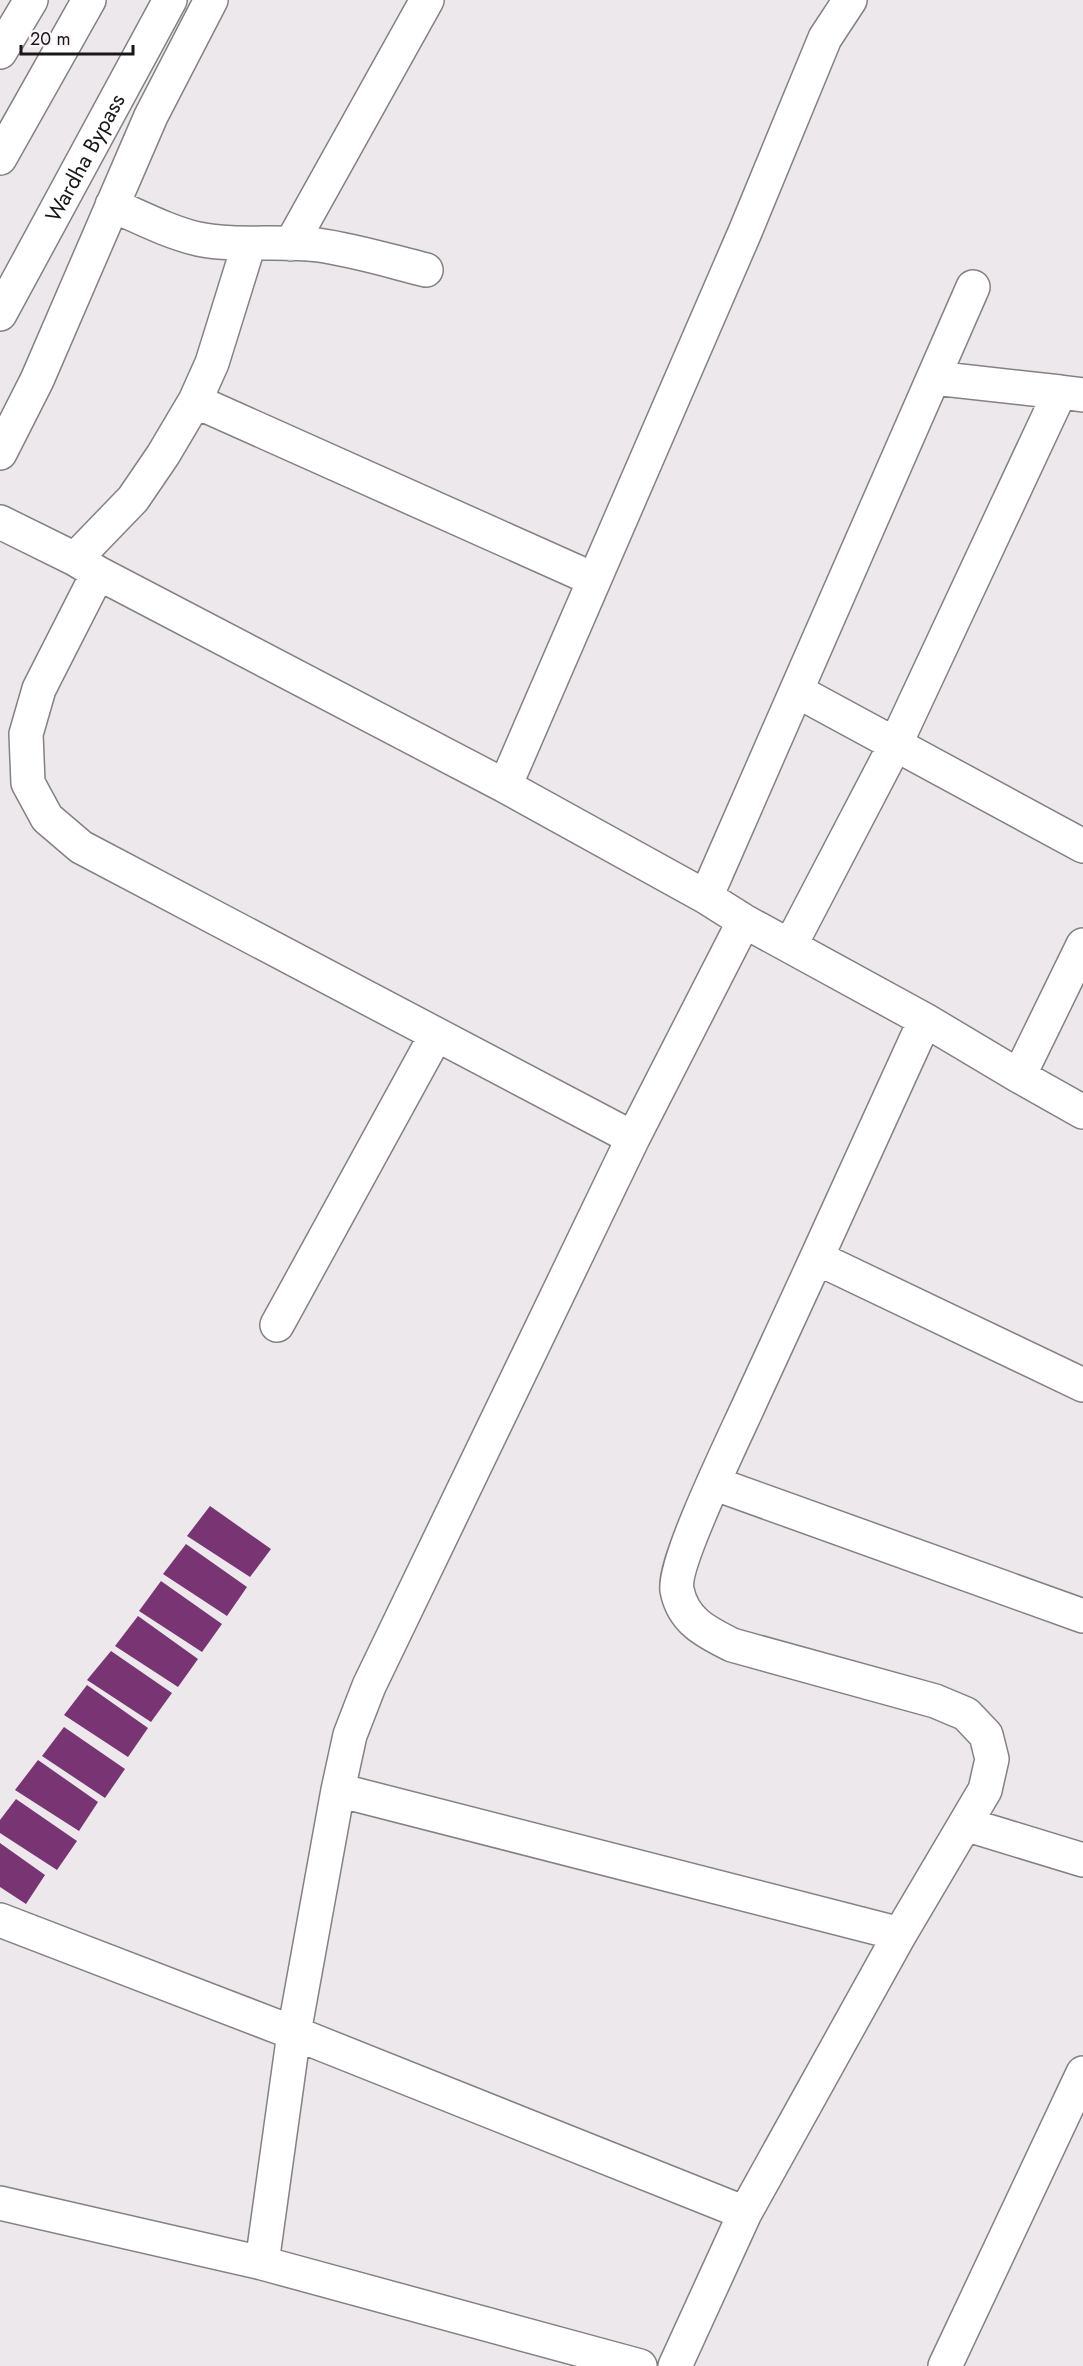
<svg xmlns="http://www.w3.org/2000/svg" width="1083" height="2366" font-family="Jost,sans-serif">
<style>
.building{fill:#793573}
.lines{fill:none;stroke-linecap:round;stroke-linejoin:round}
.minor-casing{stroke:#848184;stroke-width:36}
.highway-casing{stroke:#848184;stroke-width:36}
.minor{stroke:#fff;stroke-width:33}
.highway{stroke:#fff;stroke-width:33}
.labels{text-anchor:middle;stroke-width:6;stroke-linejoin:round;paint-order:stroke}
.street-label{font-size:22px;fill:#191719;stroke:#f9f5f9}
</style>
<rect width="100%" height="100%" fill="#ece8ec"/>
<path class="building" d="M210,1506L271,1549L250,1577L187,1536Z
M186,1544L247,1587L227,1616L163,1574Z
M161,1581L222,1624L202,1652L139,1611Z
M138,1616L198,1659L178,1687L115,1646Z
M111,1651L172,1693L151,1722L87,1680Z
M87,1685L148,1728L128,1757L64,1715Z
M64,1727L125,1769L105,1798L42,1756Z
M38,1760L98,1802L79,1831L15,1790Z
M16,1799L77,1841L57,1870L0,1833V1820Z
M0,1843L45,1875L26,1904L0,1887Z"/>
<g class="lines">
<g class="minor-casing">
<path id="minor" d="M0,52L31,0
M112,205C140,217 168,232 198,239C238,247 278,240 318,245C354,250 390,261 426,270
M291,244L427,0
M934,378L1060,392
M195,401L593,579
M0,453L37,380L151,116L211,0
M0,522L75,559L98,573L505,786L706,897L744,921L925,1020L1019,1076
M75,559L133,499L163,455L195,401L212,363L249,244
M98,573L39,689L26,734L28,783L47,818L81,847L633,1138
M797,691L1083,846
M505,786L745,232L825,38L850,0
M706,897L973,287
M1083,945L1019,1076L1083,1112
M790,946L895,745L1060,392L1083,395
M817,1258L1083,1385
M277,1325L436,1035
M713,1483L1083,1616
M338,1790L900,1934
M965,1824L1083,1860
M0,1920L294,2033L745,2213
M0,2203L262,2263L640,2366
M262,2263L294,2033L338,1790L350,1735L369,1686L633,1138L744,921
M675,2366L745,2213L900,1934L985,1790L992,1759L986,1735L966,1714L935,1701L732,1645C706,1632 683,1621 677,1590C672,1563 739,1428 753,1396C811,1271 868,1145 925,1020
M945,2366L1083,2073"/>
</g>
<g class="highway-casing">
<g id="highway">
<path d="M0,158L89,0"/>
<path id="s1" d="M0,314L170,0"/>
</g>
</g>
<use href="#minor" class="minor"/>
<use href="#highway" class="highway"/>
</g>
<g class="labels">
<g class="street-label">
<text dy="8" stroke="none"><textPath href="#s1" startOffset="178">Wardha Bypass</textPath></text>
</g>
</g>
<path d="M21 45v9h112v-9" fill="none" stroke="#191719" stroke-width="3"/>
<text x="30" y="45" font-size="18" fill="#191719" stroke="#f9f5f9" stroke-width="4.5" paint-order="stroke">20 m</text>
</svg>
